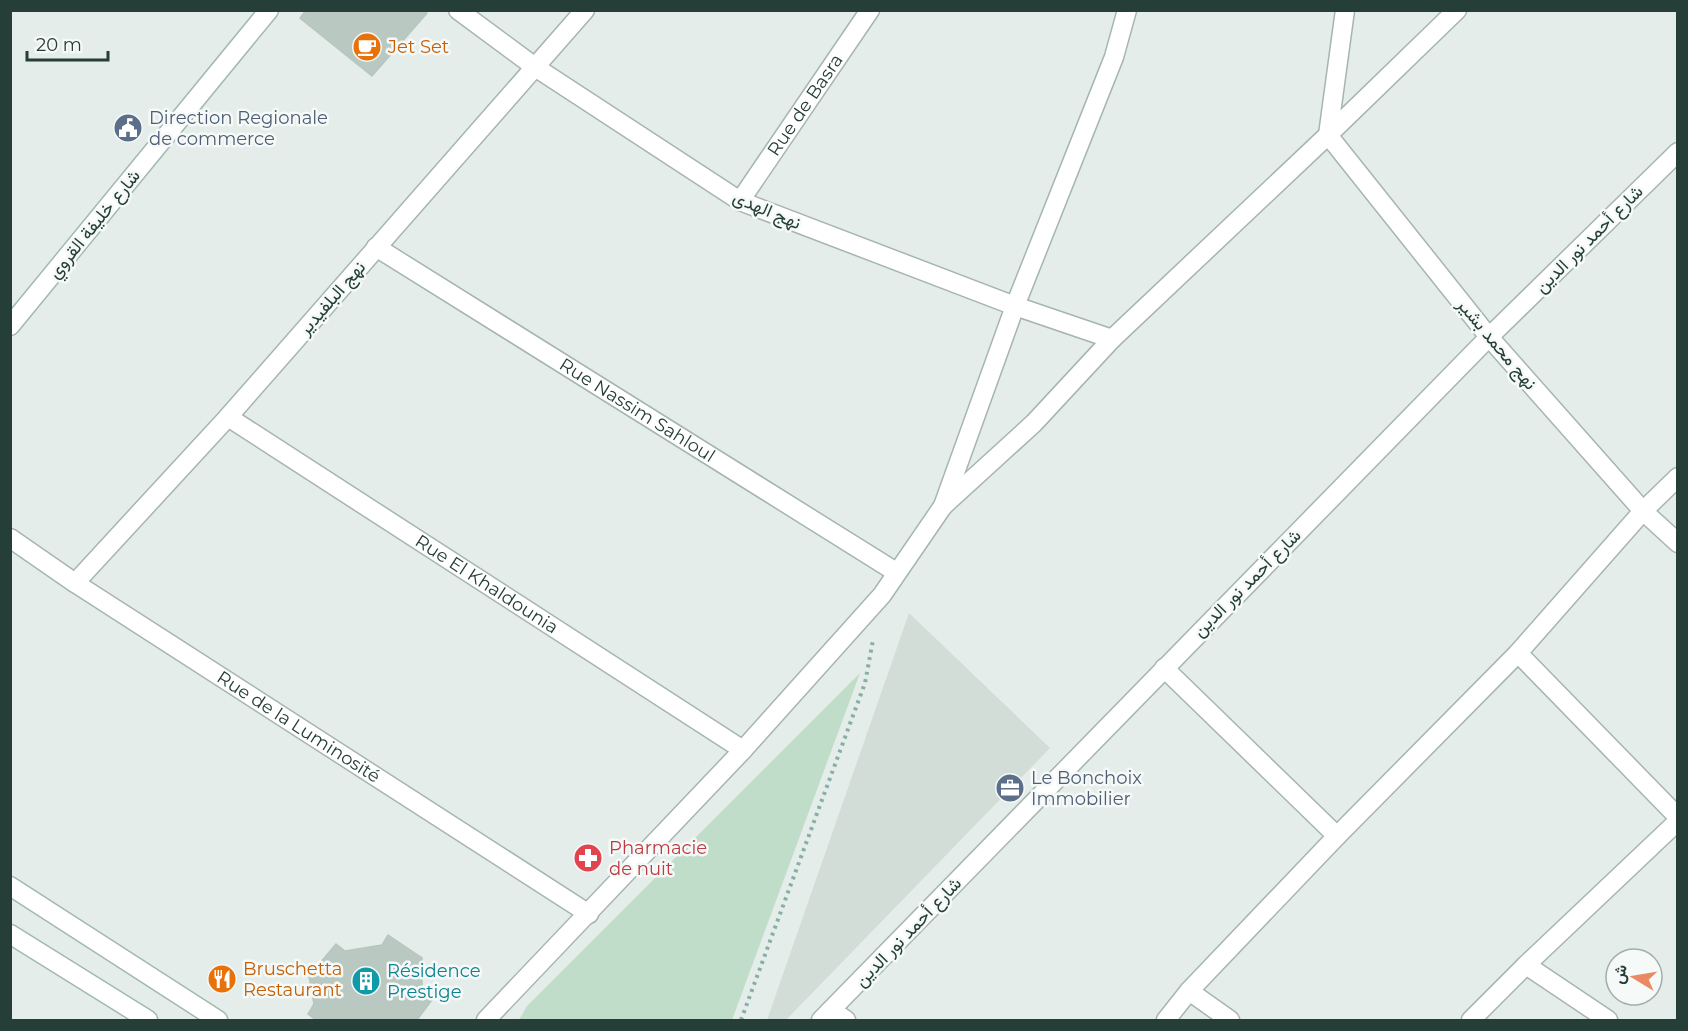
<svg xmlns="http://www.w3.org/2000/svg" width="1688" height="1031" font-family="Montserrat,Vazirmatn,sans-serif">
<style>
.built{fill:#d3ddd8}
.park{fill:#bfddc8}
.building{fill:#bac8c2;stroke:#b7c6c0;stroke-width:1.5}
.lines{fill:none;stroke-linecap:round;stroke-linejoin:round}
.minor-casing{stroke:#a7b5b0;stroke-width:21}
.tertiary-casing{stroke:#a7b5b0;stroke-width:21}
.secondary-casing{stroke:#a3b8b1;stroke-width:21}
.path{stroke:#87afa3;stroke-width:4;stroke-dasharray:3 4.5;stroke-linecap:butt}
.minor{stroke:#fff;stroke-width:18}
.tertiary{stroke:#fff;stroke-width:18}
.secondary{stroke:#fff;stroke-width:18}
.labels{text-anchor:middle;stroke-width:5;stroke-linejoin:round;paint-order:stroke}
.food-label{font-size:18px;fill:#c56008;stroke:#f5f9f7;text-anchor:start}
.street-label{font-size:18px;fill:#253e38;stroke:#f5f9f7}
.service-label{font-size:18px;fill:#4e5e75;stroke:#f5f9f7;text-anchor:start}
.health-label{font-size:18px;fill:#be3a42;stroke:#f5f9f7;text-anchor:start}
.culture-label{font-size:18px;fill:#0d838f;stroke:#f5f9f7;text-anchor:start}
</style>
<rect width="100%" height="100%" fill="#e4ede9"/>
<path class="built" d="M909,613L1050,748L786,1020H767Z"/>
<path class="park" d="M860,673L732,1020H519L527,1006Z"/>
<path class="building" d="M306,10H423L427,13L372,76L300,18Z
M388,935L422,958V987L434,997L417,1020H316L308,1014L314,1004L309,976L336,944L345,951L382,945Z"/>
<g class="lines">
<g class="minor-casing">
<g id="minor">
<path d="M1345,10L1328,135L1489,337L1643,511L1678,543"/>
<path id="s1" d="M740,201L870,10"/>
<path id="s2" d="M376,247L896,572"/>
<path d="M1015,306L1112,339"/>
<path id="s3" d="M228,417L743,750"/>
<path d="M943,506L1034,423L1112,339L1328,135L1457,10"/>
<path id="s4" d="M10,538L75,583L589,914"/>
<path d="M75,583L228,417L585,10"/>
<path d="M1518,653L1678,817"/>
<path d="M1164,668L1337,836"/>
<path d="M1526,965L1608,1020"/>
<path d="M1189,991L1230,1020"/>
<path d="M831,1010L846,1020"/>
<path d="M1166,1020L1189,991L1337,836L1518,653L1643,511L1678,477"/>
<path d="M1471,1020L1526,965L1678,821"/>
</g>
</g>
<g class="tertiary-casing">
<path id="tertiary" d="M458,10L535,67L740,201L1015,306
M486,1020L743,750L882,595L943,506L1015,306L1114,57L1127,10
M821,1020L1489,337L1678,152"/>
</g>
<g class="secondary-casing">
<path id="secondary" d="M10,326L269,10
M10,886L218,1020
M10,934L148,1020"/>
</g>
<path class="path" d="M741,1020L865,683L873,640"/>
<use href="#minor" class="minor"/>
<use href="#tertiary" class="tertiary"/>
<use href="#secondary" class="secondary"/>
</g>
<defs>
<g id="cafe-disc" transform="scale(1.5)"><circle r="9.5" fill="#e8710a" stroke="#f5f9f7"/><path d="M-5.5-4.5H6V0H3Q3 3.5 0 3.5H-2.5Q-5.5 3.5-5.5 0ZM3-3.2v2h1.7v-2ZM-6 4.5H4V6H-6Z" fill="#fff"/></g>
<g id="civic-disc" transform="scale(1.5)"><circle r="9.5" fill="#5c6f8a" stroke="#f5f9f7"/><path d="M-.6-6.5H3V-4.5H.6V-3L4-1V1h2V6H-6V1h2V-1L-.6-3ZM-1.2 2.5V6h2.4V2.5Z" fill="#fff"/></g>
<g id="office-disc" transform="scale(1.5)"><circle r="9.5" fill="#5c6f8a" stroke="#f5f9f7"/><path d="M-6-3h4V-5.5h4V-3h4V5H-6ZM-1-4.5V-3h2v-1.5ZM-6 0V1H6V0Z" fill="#fff"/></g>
<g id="pharmacy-disc" transform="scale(1.5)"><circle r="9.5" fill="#e0444e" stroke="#f5f9f7"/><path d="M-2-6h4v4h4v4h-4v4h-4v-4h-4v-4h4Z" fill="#fff"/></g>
<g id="restaurant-disc" transform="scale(1.5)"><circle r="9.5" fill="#e8710a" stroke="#f5f9f7"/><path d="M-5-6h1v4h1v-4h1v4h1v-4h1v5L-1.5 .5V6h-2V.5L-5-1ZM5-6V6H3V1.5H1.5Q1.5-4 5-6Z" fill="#fff"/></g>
<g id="building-disc" transform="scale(1.5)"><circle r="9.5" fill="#0f9aa8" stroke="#f5f9f7"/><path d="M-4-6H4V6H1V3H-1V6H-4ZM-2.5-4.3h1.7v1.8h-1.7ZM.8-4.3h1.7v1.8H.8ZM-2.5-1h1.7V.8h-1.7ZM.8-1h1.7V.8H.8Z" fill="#fff"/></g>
</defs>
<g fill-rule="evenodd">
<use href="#cafe-disc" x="367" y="47"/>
<use href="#civic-disc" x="128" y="128"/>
<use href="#office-disc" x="1010" y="788"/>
<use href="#pharmacy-disc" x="588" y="858"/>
<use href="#restaurant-disc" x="222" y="979"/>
<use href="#building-disc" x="366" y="981"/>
</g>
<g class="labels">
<g class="food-label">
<text x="388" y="53">Jet Set</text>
<text x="243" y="975">Bruschetta<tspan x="243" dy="21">Restaurant</tspan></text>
</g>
<g class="street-label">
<text dy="6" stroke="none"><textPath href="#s1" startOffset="116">Rue de Basra</textPath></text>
<text transform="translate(767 210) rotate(23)" y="6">نهج الهدى</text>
<text transform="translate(94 224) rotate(-51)" y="6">شارع خليفة القروي</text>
<text transform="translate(1589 239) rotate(-45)" y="6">شارع أحمد نور الدين</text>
<text transform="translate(332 298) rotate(-49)" y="6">نهج البلفيدير</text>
<text transform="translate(1497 344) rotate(50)" y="6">نهج محمد بشير</text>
<text dy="6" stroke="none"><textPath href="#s2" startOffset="308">Rue Nassim Sahloul</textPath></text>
<text transform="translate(1247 583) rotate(-45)" y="6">شارع أحمد نور الدين</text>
<text dy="6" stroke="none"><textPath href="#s3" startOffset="308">Rue El Khaldounia</textPath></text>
<text dy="6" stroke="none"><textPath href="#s4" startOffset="345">Rue de la Luminosité</textPath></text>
<text transform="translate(908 932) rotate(-46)" y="6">شارع أحمد نور الدين</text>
</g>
<g class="service-label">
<text x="149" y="124">Direction Regionale<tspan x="149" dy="21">de commerce</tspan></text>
<text x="1031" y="784">Le Bonchoix<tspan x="1031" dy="21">Immobilier</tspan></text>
</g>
<g class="health-label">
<text x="609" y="854">Pharmacie<tspan x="609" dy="21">de nuit</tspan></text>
</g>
<g class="culture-label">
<text x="387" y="977">Résidence<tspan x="387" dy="21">Prestige</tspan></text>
</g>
</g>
<rect width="1688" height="1031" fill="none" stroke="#253e38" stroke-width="24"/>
<g transform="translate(1634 977) rotate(281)"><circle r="28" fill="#f5f9f7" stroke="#a2aeab" stroke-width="1.5"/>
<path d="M0-4.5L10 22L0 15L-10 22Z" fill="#ea8a65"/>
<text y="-9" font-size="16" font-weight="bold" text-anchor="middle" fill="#253e38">ش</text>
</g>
<path d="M27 51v9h81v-9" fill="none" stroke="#253e38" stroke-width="3"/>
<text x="36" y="51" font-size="18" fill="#253e38" stroke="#f5f9f7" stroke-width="4.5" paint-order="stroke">20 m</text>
</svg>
